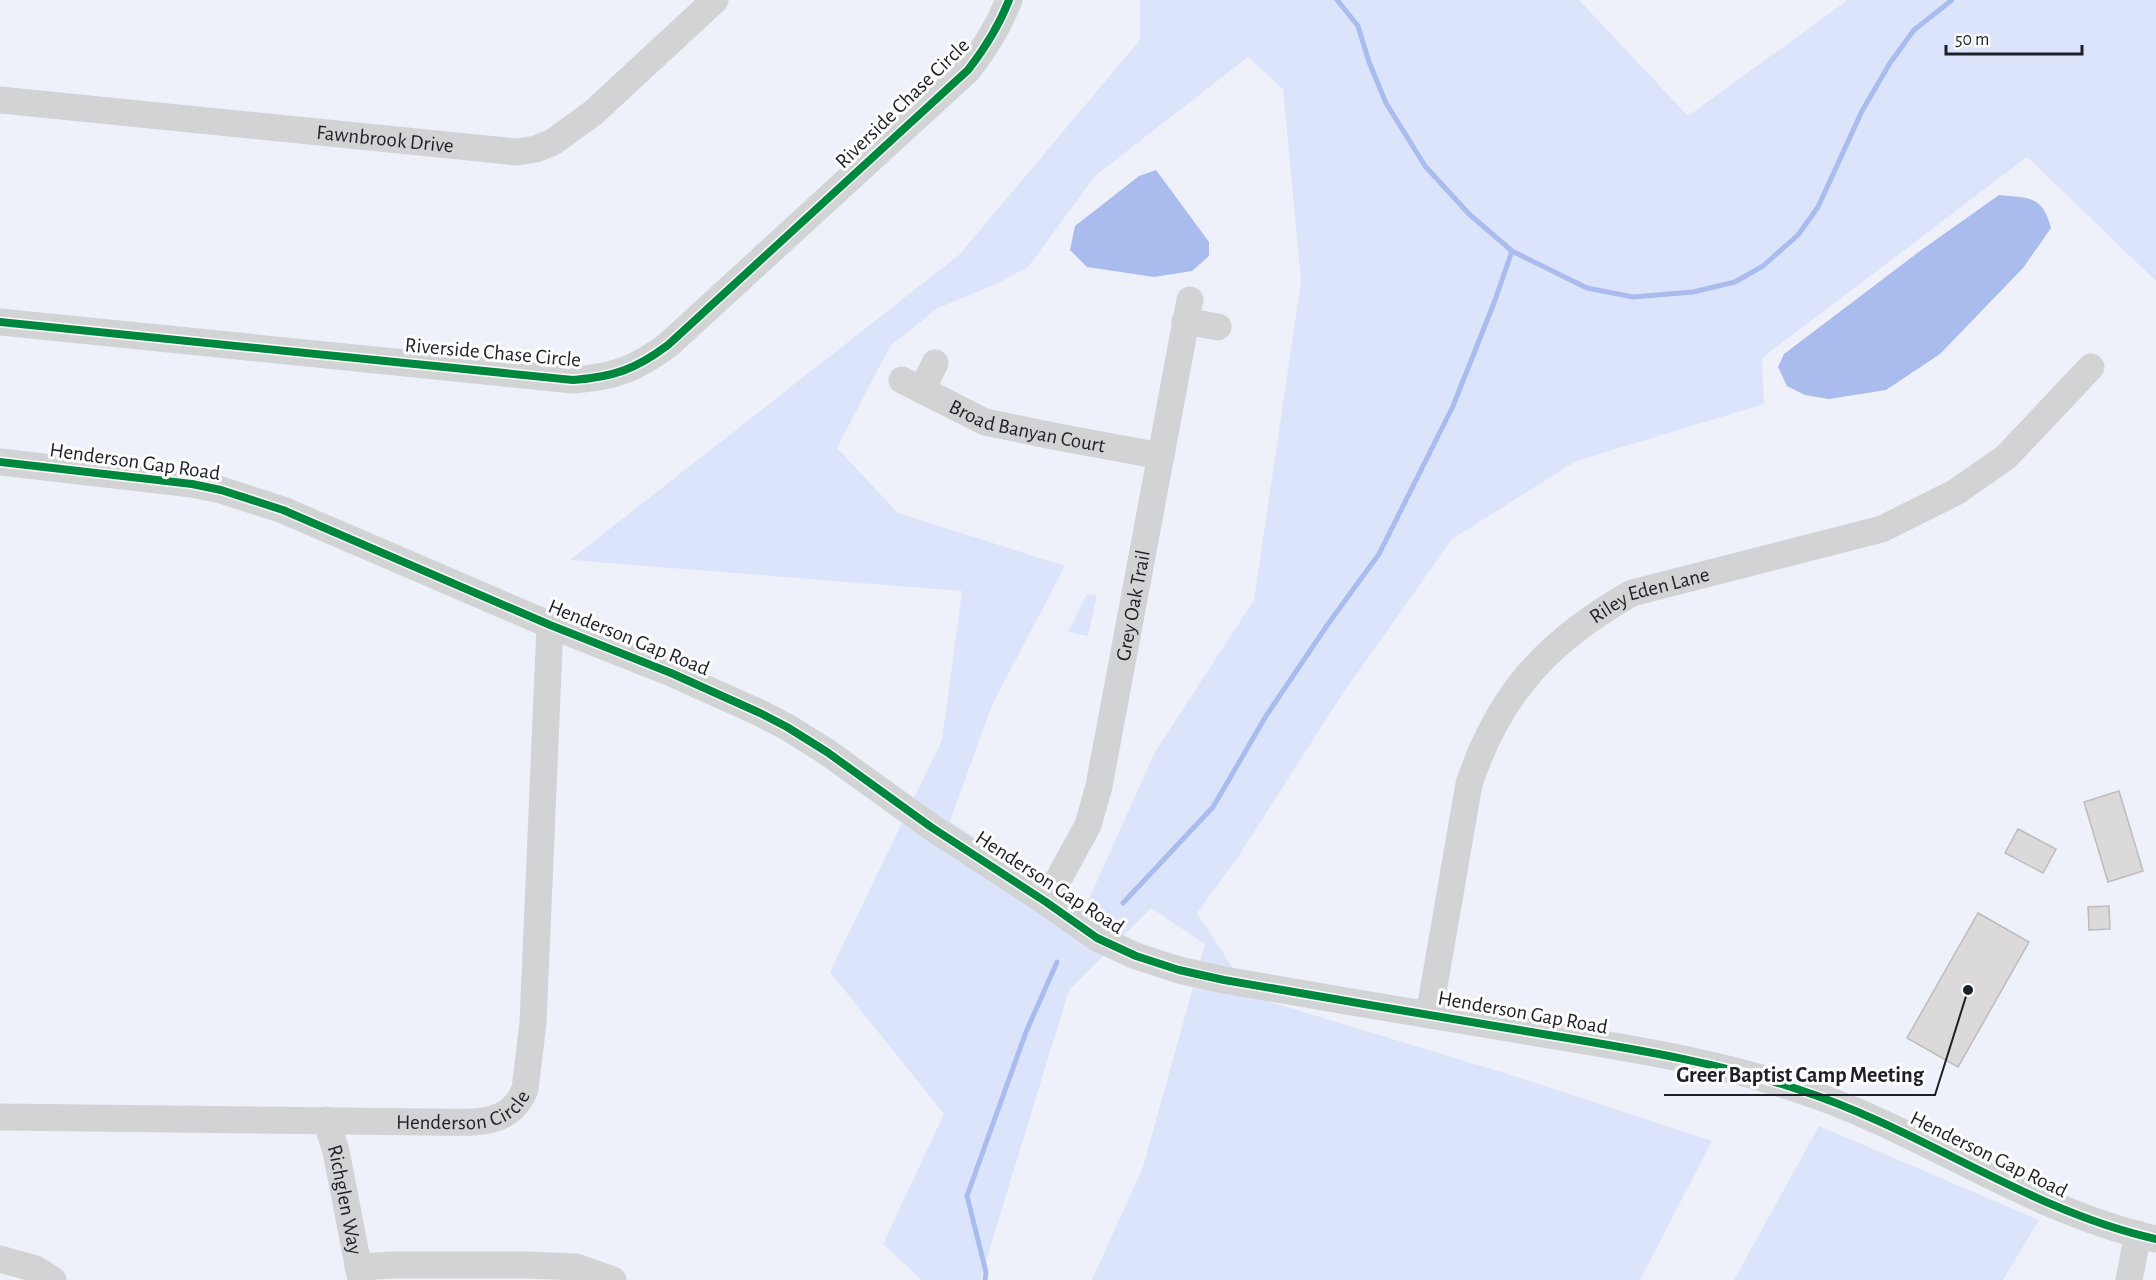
<svg xmlns="http://www.w3.org/2000/svg" width="2156" height="1280" viewBox="0 0 2156 1280" font-family="'Alegreya Sans',sans-serif">
  <style>
    .green { fill: #dbe4fb; fill-rule: evenodd }
    .water { fill: #aabcee }
    .lines { fill: none; stroke-linecap: round; stroke-linejoin: round }
    .stream { stroke: #aabcee; stroke-width: 5 }
    .building { fill: #dcd9db; stroke: #bdbbbc; stroke-width: 1.5 }
    .minor { stroke: #d2d3d5; stroke-width: 27 }
    .cycleway-casing { stroke: #fcfcfc; stroke-width: 11 }
    .cycleway { stroke: #00873e; stroke-width: 8 }
    .labels { text-anchor: middle; stroke-width: 6; stroke-linejoin: round; paint-order: stroke }
    .street-label { font-size: 21px; fill: #1e2027; stroke: #fcfcfc }
    .leader { fill: none; stroke: #1e2027; stroke-width: 2 }
    .callout-dot { fill: #1e2027; stroke: #fcfcfc; stroke-width: 2 }
    .callout-label { font-size: 22px; text-anchor: middle; font-weight: bold; fill: #1e2027; stroke: #fcfcfc; stroke-width: 6; stroke-linejoin: round; paint-order: stroke }
  </style>
  <rect width="100%" height="100%" fill="#eef1f9"/>
  <path class="green" d="M1140,0H1579L1688,116L1848,0H2156V281L2027,157L1762,358L1764,404L1576,461L1452,539L1341,696L1238,857L1197,913L1251,996L1514,1076L1712,1141L1640,1280H1092L1143,1167L1205,944L1151,908L1069,990L980,1280H922L883,1244L944,1114L830,972L942,740L962,591L570,560L959,255L1140,40ZM1248,57L1283,89L1301,281L1254,600L1155,752L1084,910L950,821L992,705L1065,566L898,513L837,448L890,346L938,308L996,284L1028,267L1096,175Z
    M1087,594L1097,595L1088,636L1068,632Z
    M1819,1126L2039,1220L2003,1280H1734Z"/>
  <path class="water" d="M1156,170L1209,242V256L1192,271L1154,277L1087,267L1070,250L1075,226L1139,176Z
    M1999,195C2028,198 2043,195 2051,228L2023,268L1940,354L1886,390L1829,399L1805,395L1787,386L1778,367L1784,354L1920,251Z"/>
  <g class="lines">
    <path class="stream" d="M1337,0L1358,26L1369,62L1386,103L1425,166L1469,214L1512,251L1587,288L1633,297L1693,292L1735,282L1763,266L1798,235L1818,207L1862,111L1890,63L1914,30L1952,0
      M1123,903L1213,807L1266,716L1328,624L1379,554L1453,406L1494,303L1512,251
      M985,1280L986,1272L967,1196L1026,1032L1057,962"/>
  </g>
  <path class="building" d="M2119,791L2143,871L2108,882L2084,802Z
    M2018,829L2056,849L2043,873L2005,853Z
    M2109,906L2110,929L2089,930L2088,907Z
    M1978,913L2029,942L1958,1067L1907,1038Z"/>
  <g class="lines">
    <g class="minor">
      <path id="s1" d="M0,100L517,152L536,149L553,142L593,113L715,0"/>
      <path d="M1185,321L1218,327"/>
      <path d="M0,322L573,380C614,377 636,369 668,345L968,70C985,48 999,26 1009,0"/>
      <path id="s2" d="M902,380L985,422L1058,437L1161,456"/>
      <path d="M922,390L935,363"/>
      <path d="M0,462L192,484L221,490L283,510L550,625L671,673L760,713L787,727L827,752L931,827L1046,902L1097,938L1136,956L1179,970L1224,980C1328,998 1433,1016 1537,1033C1626,1048 1715,1061 1800,1090C1923,1130 2029,1211 2156,1239"/>
      <path id="s3" d="M1046,902L1088,825L1099,786L1190,300"/>
      <path id="s4" d="M1429,1015L1469,784C1499,693 1549,640 1632,593L1882,529L1956,492L2006,457L2091,367"/>
      <path id="s5" d="M0,1117L427,1122C464,1121 509,1131 525,1089L533,1023L550,625"/>
      <path id="s6" d="M326,1120L336,1151L361,1280"/>
      <path d="M0,1259L36,1269L53,1280"/>
      <path d="M358,1267L393,1265H528L576,1267L613,1280"/>
      <path d="M2129,1280L2138,1234"/>
    </g>
    <defs>
      <path id="cycleway" d="M0,322L573,380C614,377 636,369 668,345L968,70C985,48 999,26 1009,0
        M0,462L192,484L221,490L283,510L550,625L671,673L760,713L787,727L827,752L931,827L1046,902L1097,938L1136,956L1179,970L1224,980C1328,998 1433,1016 1537,1033C1626,1048 1715,1061 1800,1090C1923,1130 2029,1211 2156,1239"/>
    </defs>
    <use href="#cycleway" class="cycleway-casing"/>
    <use href="#cycleway" class="cycleway"/>
  </g>
  <g class="labels">
    <g class="street-label">
      <text transform="translate(902 103) rotate(-44)" y="7">Riverside Chase Circle</text>
      <text dy="7" stroke="none"><textPath href="#s1" startOffset="387">Fawnbrook Drive</textPath></text>
      <text transform="translate(493 352) rotate(5)" y="7">Riverside Chase Circle</text>
      <text dy="7" stroke="none"><textPath href="#s2" startOffset="135">Broad Banyan Court</textPath></text>
      <text transform="translate(135 461) rotate(8)" y="7">Henderson Gap Road</text>
      <text dy="7" stroke="none"><textPath href="#s4" startOffset="508">Riley Eden Lane</textPath></text>
      <text dy="7" stroke="none"><textPath href="#s3" startOffset="312">Grey Oak Trail</textPath></text>
      <text transform="translate(629 637) rotate(22)" y="7">Henderson Gap Road</text>
      <text transform="translate(1050 882) rotate(33)" y="7">Henderson Gap Road</text>
      <text transform="translate(1523 1012) rotate(10)" y="7">Henderson Gap Road</text>
      <text dy="7" stroke="none"><textPath href="#s5" startOffset="466">Henderson Circle</textPath></text>
      <text transform="translate(1989 1154) rotate(26)" y="7">Henderson Gap Road</text>
      <text dy="7" stroke="none"><textPath href="#s6" startOffset="82">Richglen Way</textPath></text>
    </g>
  </g>
  <path class="leader" d="M1968 990L1935 1095H1664"/>
  <circle class="callout-dot" cx="1968" cy="990" r="6"/>
  <g class="callout-label">
    <text x="1800" y="1082">Greer Baptist Camp Meeting</text>
  </g>
  <path d="M1946 45v9h136v-9" fill="none" stroke="#1e2027" stroke-width="3"/>
  <text x="1955" y="45" font-size="18" fill="#1e2027" stroke="#fcfcfc" stroke-width="4.5" paint-order="stroke">50 m</text>
</svg>
